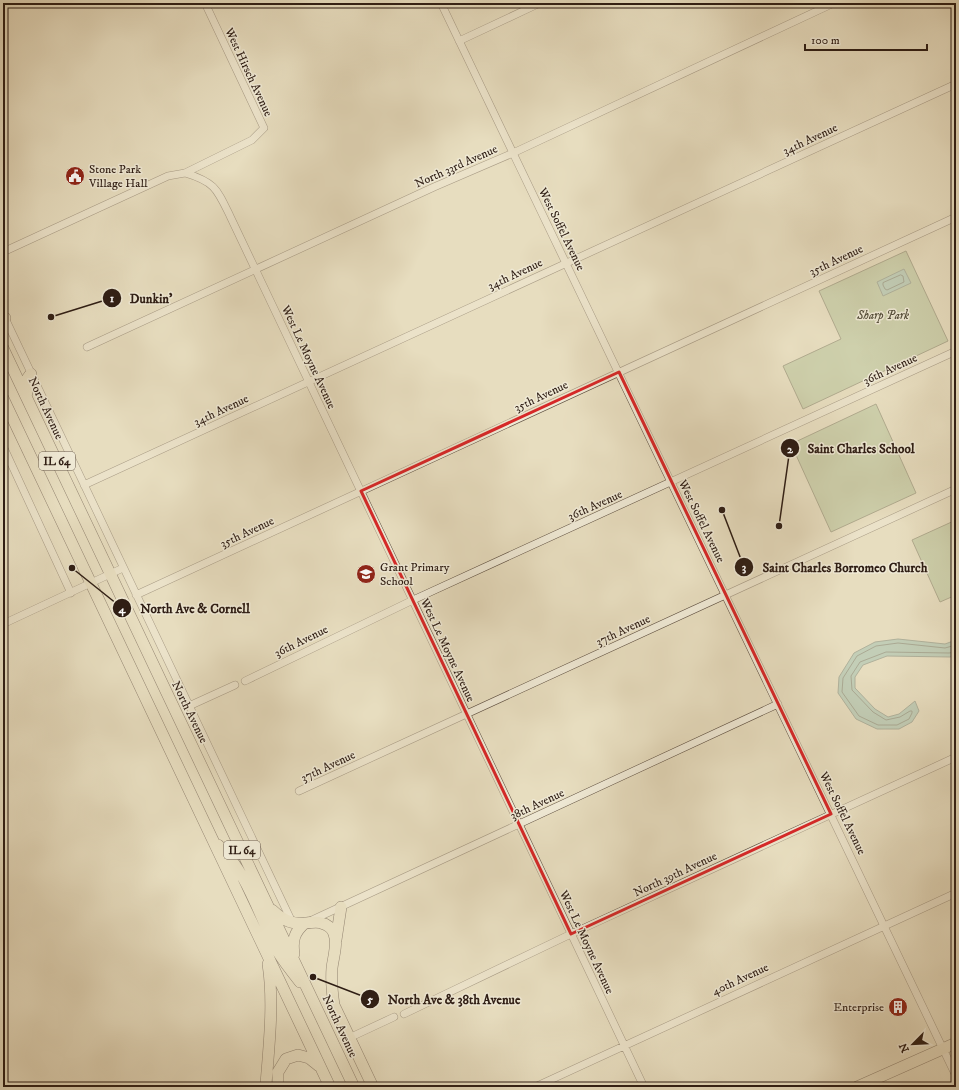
<svg xmlns="http://www.w3.org/2000/svg" width="959" height="1090" viewBox="0 0 959 1090" font-family="'IM FELL DW Pica',serif">
  <style>
    .green { fill: #b0c296; stroke: #6f7055 }
    .water { fill: #97bdad; stroke: #6d7d70 }
    .lines { fill: none; stroke-linecap: round; stroke-linejoin: round }
    .shore { stroke: #626d60; stroke-width: 1 }
    .street-casing { stroke: #5c4d3f; stroke-width: 8 }
    .primary-casing { stroke: #2e1d14; stroke-width: 12 }
    .street { stroke: #efe9d5; stroke-width: 7 }
    .primary { stroke: #e7ddbf; stroke-width: 11 }
    .marked { fill: none; stroke: #d62828; stroke-width: 3; stroke-linejoin: round }
    .labels { text-anchor: middle; stroke-width: 3; stroke-linejoin: round; paint-order: stroke }
    .shield { fill: #efe9d5; stroke: #685a4e; stroke-width: 1 }
    .shield-label { font-size: 11px; font-weight: bold; fill: #2e1d14 }
    .street-label { font-size: 12px; fill: #2e1d14; stroke: #efe9d5 }
    .poi-label { font-size: 12px; fill: #2e1d14; stroke: #efe9d5; text-anchor: start }
    .park-label { font-size: 12px; font-style: italic; fill: #554f3b; stroke: #efe9d5 }
    .leader { fill: none; stroke: #2e1d14; stroke-width: 1.5 }
    .callout-dot { fill: #2e1d14; stroke: #efe9d5; stroke-width: 1.5 }
    .mark-label { font-size: 12px; text-anchor: middle; font-weight: bold; fill: #fff }
    .callout-label { font-size: 13px; text-anchor: middle; font-weight: bold; fill: #2e1d14; stroke: #efe9d5; stroke-width: 3; stroke-linejoin: round; paint-order: stroke }
  </style>
  <rect width="100%" height="100%" fill="#e7ddbf"/>
  <filter id="stains"><feTurbulence type="fractalNoise" baseFrequency=".005" numOctaves="4"/><feColorMatrix values="0 0 0 0 .2 0 0 0 0 .09 0 0 0 0 .02 0 0 0 .5 -.17"/></filter>
  <radialGradient id="worn" r=".72"><stop offset=".6" stop-color="#630" stop-opacity="0"/><stop offset="1" stop-color="#630" stop-opacity=".3"/></radialGradient>
  <path class="green" d="M906,251L948,341L803,409L783,366L841,339L819,291Z
    M876,404L916,493L831,532L791,444Z
    M956,520V595L940,602L912,540Z"/>
  <path class="water" d="M904,269L911,283L883,296L877,282Z
    M898,639L945,644L956,640V655L950,657L887,656L863,665L855,677V688L875,709L888,717L899,714L915,701L919,711L912,722L899,729H877L856,719L838,693L839,677L854,653L875,642Z"/>
  <g class="lines">
    <path class="shore" d="M901,275L903,276L904,282L887,290L885,289L883,285V283Z
      M956,645L945,648L898,643L876,646L857,656L843,678L842,692L859,716L878,725H897L909,719L912,713V711H910L900,717L886,720L873,712L852,690L851,676L860,662L886,652L949,653L956,652"/>
    <defs>
      <path id="street" d="M441,3L956,1076
        M955,3L956,5
        M459,41L540,3
        M185,173C215,182 217,189 230,216L644,1087
        M3,252L168,176L185,173L252,140L264,128L205,3
        M4,316L292,922
        M87,347L434,187L513,153L834,3
        M3,446L71,593
        M84,485L956,84
        M136,595L956,217
        M3,624L123,568
        M245,681L413,600L956,351
        M189,706L235,685
        M299,791L956,489
        M310,921L778,704
        M404,1014L571,934L956,757
        M349,1038L394,1017
        M535,1087L956,893"/>
      <path id="primary" d="M3,318H5
        M3,348L354,1087
        M27,393C26,385 25,379 31,374
        M3,398L330,1087
        M218,845C248,873 259,916 278,952C284,962 292,972 300,982
        M272,910C281,919 293,925 306,923C311,923 316,921 321,923C327,924 333,929 334,934C338,944 333,958 332,968C331,981 332,992 334,1005L373,1087
        M336,940L341,907
        M294,954C292,941 294,932 305,923
        M267,1087L266,1084C269,1046 274,1002 268,964
        M278,1087V1072L286,1059L298,1055L309,1058L319,1066
        M857,1087L956,1043"/>
    </defs>
    <use href="#street" class="street-casing"/>
    <use href="#primary" class="primary-casing"/>
    <use href="#street" class="street"/>
    <use href="#primary" class="primary"/>
  </g>
  <path d="M0 0H959V1090H0ZM619,372L831,814L571,934L361,491Z" fill="#e7ddbf" fill-opacity=".55" fill-rule="evenodd"/>
  <path class="marked" d="M619,372L831,814L571,934L361,491Z"/>
  <defs>
    <symbol id="civic-disc" viewBox="-11 -11 22 22"><circle r="9.5" fill="#8f2418" stroke="#efe9d5"/><path d="M-.6-6.5H3V-4.5H.6V-3L4-1V1h2V6H-6V1h2V-1L-.6-3ZM-1.2 2.5V6h2.4V2.5Z" fill="#fff"/></symbol>
    <symbol id="school-disc" viewBox="-11 -11 22 22"><circle r="9.5" fill="#8f2418" stroke="#efe9d5"/><path d="M0-5L7-2L0 1L-7-2ZM-4 1L0 2.5L4 1V4Q0 6-4 4Z" fill="#fff"/></symbol>
    <symbol id="building-disc" viewBox="-11 -11 22 22"><circle r="9.5" fill="#8f2418" stroke="#efe9d5"/><path d="M-4-6H4V6H1V3H-1V6H-4ZM-2.5-4.3h1.7v1.8h-1.7ZM.8-4.3h1.7v1.8H.8ZM-2.5-1h1.7V.8h-1.7ZM.8-1h1.7V.8H.8Z" fill="#fff"/></symbol>
  </defs>
  <g fill-rule="evenodd">
    <use href="#civic-disc" x="64" y="165" width="22" height="22"/>
    <use href="#school-disc" x="355" y="563" width="22" height="22"/>
    <use href="#building-disc" x="887" y="996" width="22" height="22"/>
  </g>
  <g class="labels">
    <g class="shield">
      <rect x="39" y="452" width="36" height="18" rx="3"/>
      <rect x="224" y="841" width="36" height="18" rx="3"/>
    </g>
    <g class="shield-label">
      <text x="57" y="465">IL 64</text>
      <text x="242" y="854">IL 64</text>
    </g>
    <g class="street-label">
      <text transform="translate(249 72) rotate(65)" y="4">West Hirsch Avenue</text>
      <text transform="translate(810 139) rotate(-25)" y="4">34th Avenue</text>
      <text transform="translate(456 166) rotate(-24)" y="4">North 33rd Avenue</text>
      <text transform="translate(562 229) rotate(64)" y="4">West Soffel Avenue</text>
      <text transform="translate(836 260) rotate(-25)" y="4">35th Avenue</text>
      <text transform="translate(515 274) rotate(-25)" y="4">34th Avenue</text>
      <text transform="translate(309 357) rotate(65)" y="4">West Le Moyne Avenue</text>
      <text transform="translate(890 369) rotate(-25)" y="4">36th Avenue</text>
      <text transform="translate(541 396) rotate(-25)" y="4">35th Avenue</text>
      <text transform="translate(46 408) rotate(65)" y="4">North Avenue</text>
      <text transform="translate(221 410) rotate(-25)" y="4">34th Avenue</text>
      <text transform="translate(595 505) rotate(-24)" y="4">36th Avenue</text>
      <text transform="translate(702 521) rotate(64)" y="4">West Soffel Avenue</text>
      <text transform="translate(247 532) rotate(-25)" y="4">35th Avenue</text>
      <text transform="translate(623 630) rotate(-25)" y="4">37th Avenue</text>
      <text transform="translate(301 641) rotate(-26)" y="4">36th Avenue</text>
      <text transform="translate(448 650) rotate(65)" y="4">West Le Moyne Avenue</text>
      <text transform="translate(190 712) rotate(64)" y="4">North Avenue</text>
      <text transform="translate(328 766) rotate(-25)" y="4">37th Avenue</text>
      <text transform="translate(537 804) rotate(-25)" y="4">38th Avenue</text>
      <text transform="translate(843 813) rotate(64)" y="4">West Soffel Avenue</text>
      <text transform="translate(675 874) rotate(-25)" y="4">North 39th Avenue</text>
      <text transform="translate(587 942) rotate(65)" y="4">West Le Moyne Avenue</text>
      <text transform="translate(740 979) rotate(-25)" y="4">40th Avenue</text>
      <text transform="translate(340 1026) rotate(65)" y="4">North Avenue</text>
    </g>
    <g class="poi-label">
      <text x="89" y="173">Stone Park<tspan x="89" dy="14">Village Hall</tspan></text>
      <text x="380" y="571">Grant Primary<tspan x="380" dy="14">School</tspan></text>
      <text x="884" y="1011" text-anchor="end">Enterprise</text>
    </g>
    <g class="park-label">
      <text x="883" y="319">Sharp Park</text>
    </g>
  </g>
  <path class="leader" d="M51 317L112 298M779 526L790 448M722 510L744 567M72 568L122 608M313 977L370 999"/>
  <g class="callout-dot">
    <circle cx="51" cy="317" r="4"/>
    <circle cx="779" cy="526" r="4"/>
    <circle cx="722" cy="510" r="4"/>
    <circle cx="72" cy="568" r="4"/>
    <circle cx="313" cy="977" r="4"/>
    <circle cx="112" cy="298" r="10"/>
    <circle cx="790" cy="448" r="10"/>
    <circle cx="744" cy="567" r="10"/>
    <circle cx="122" cy="608" r="10"/>
    <circle cx="370" cy="999" r="10"/>
  </g>
  <g class="mark-label">
    <text x="112" y="302">1</text>
    <text x="790" y="453">2</text>
    <text x="744" y="571">3</text>
    <text x="122" y="613">4</text>
    <text x="370" y="1003">5</text>
  </g>
  <g class="callout-label">
    <text x="151" y="303">Dunkin'</text>
    <text x="861" y="453">Saint Charles School</text>
    <text x="845" y="572">Saint Charles Borromeo Church</text>
    <text x="195" y="613">North Ave &amp; Cornell</text>
    <text x="454" y="1004">North Ave &amp; 38th Avenue</text>
  </g>
  <rect width="959" height="1090" fill="none" stroke="#e7ddbf" stroke-width="16"/>
  <rect x="4" y="4" width="951" height="1082" fill="none" stroke="#2e1d14" stroke-width="2"/>
  <rect x="8" y="8" width="943" height="1074" fill="none" stroke="#2e1d14"/>
  <g transform="translate(913 1044) rotate(246)" stroke="#efe9d5" stroke-width="3" paint-order="stroke">
  <path d="M0-3L7 15L0 10L-7 15Z" fill="#2e1d14"/>
  <text y="-6" font-size="11" font-weight="bold" text-anchor="middle" fill="#2e1d14">N</text>
  </g>
  <path d="M805 44v6h122v-6" fill="none" stroke="#2e1d14" stroke-width="2"/>
  <text x="811" y="44" font-size="12" fill="#2e1d14" stroke="#efe9d5" stroke-width="3" paint-order="stroke">100 m</text>
  <rect width="100%" height="100%" filter="url(#stains)"/>
  <rect width="100%" height="100%" fill="url(#worn)"/>
</svg>
